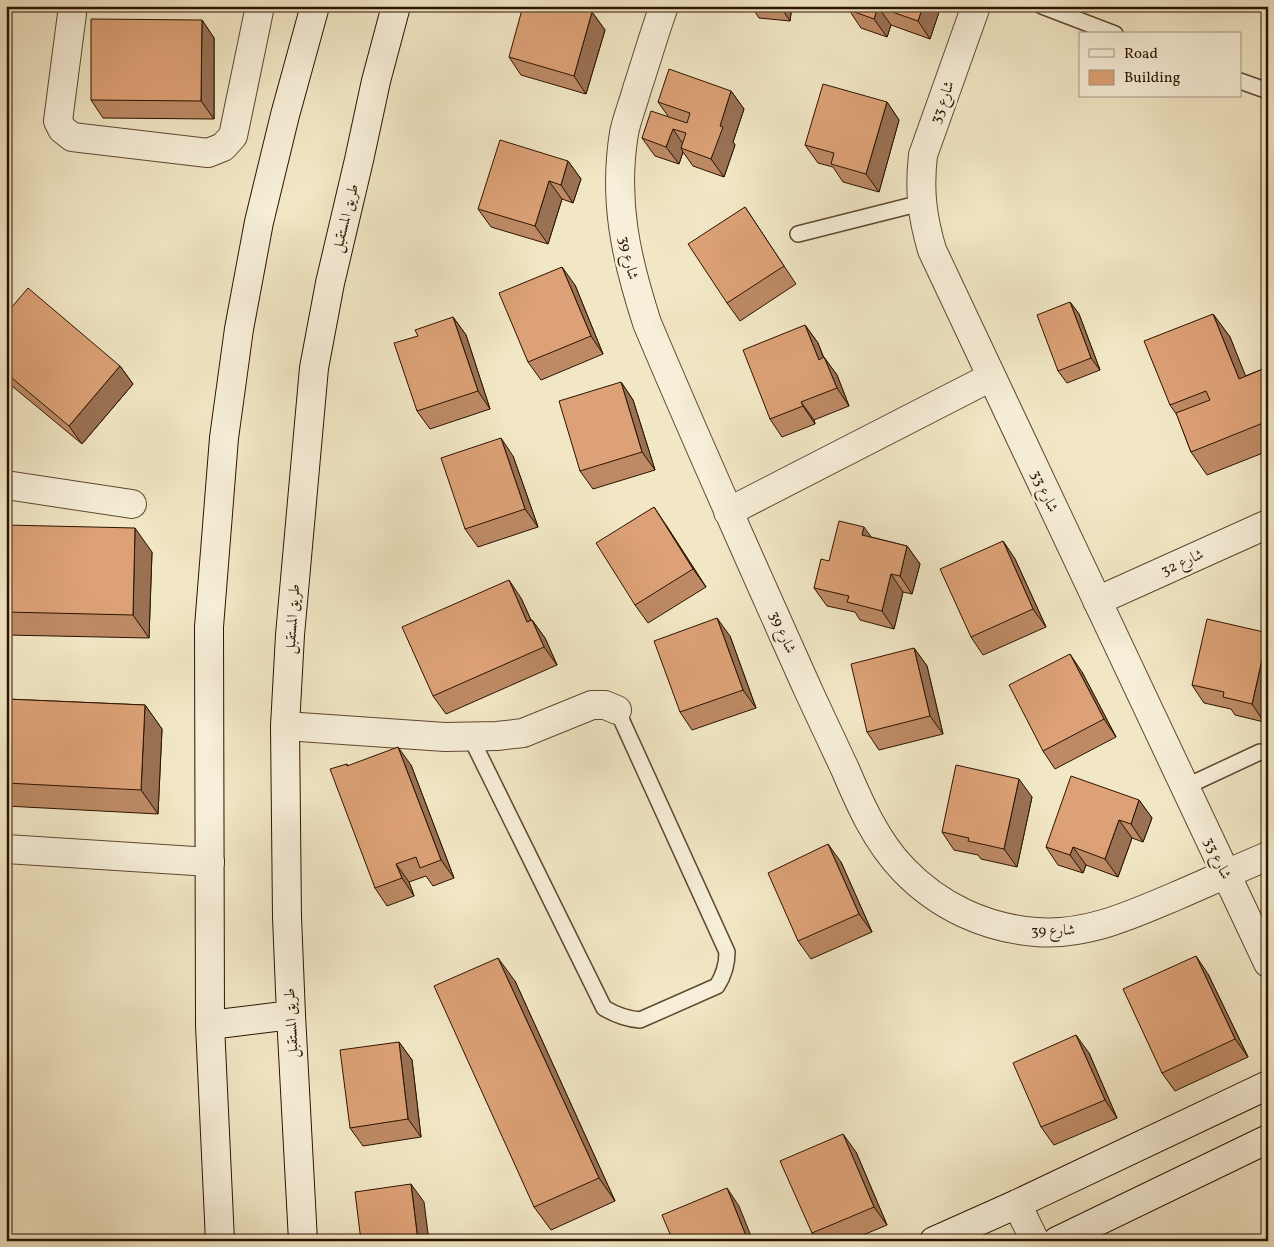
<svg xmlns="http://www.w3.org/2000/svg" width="1274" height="1247" viewBox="0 0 1274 1247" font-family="Vollkorn,Amiri,serif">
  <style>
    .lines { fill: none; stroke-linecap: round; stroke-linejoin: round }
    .lane-casing { stroke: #5e4831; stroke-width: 18 }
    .street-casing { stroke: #5e4831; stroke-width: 30 }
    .secondary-casing { stroke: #2c1300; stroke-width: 30 }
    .lane { stroke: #f7efd9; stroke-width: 15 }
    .street { stroke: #f7efd9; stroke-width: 28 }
    .secondary { stroke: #f7efd9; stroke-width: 28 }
    .wall { fill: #bd8a65; stroke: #2c1300 }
    .shaded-wall { fill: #9a7153; stroke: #2c1300 }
    .building { fill: #dca176; stroke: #2c1300 }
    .labels { text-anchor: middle; stroke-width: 5; stroke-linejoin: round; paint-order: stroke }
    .street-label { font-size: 15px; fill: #2c1300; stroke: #f7efd9 }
  </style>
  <rect width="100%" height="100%" fill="#f2e7c5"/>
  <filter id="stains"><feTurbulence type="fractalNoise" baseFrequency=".004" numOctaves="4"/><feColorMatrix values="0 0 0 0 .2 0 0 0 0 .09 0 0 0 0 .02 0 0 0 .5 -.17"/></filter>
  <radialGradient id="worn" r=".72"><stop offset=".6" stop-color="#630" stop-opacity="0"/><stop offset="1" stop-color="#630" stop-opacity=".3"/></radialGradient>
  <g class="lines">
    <defs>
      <path id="lane" d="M1042,6L1115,34
        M1240,81L1268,91
        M798,234L921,203
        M471,738L604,1008C616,1015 626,1019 640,1020L717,986C724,975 727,965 727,952L617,710
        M1185,787L1260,752"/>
      <path id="street" d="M73,6L58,121L62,129L72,137L208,153L223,147L233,136L260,6
        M664,6C654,34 646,62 637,89C633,104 627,118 624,133C613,201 626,258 647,323C699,447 754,569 809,692C821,718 833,743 845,769C860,804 876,841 903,869C938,906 985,928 1036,932C1086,936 1131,915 1176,896C1206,883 1237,869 1268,856
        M976,6L923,155C919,190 922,216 932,250L1268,963
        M6,485L132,504
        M728,512L991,377
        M1097,601L1268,524
        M285,726L445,737L497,736L523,733L592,705H605L617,710
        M6,849L210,862
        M1017,1204L1035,1241"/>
      <path id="secondary" d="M210,1025L291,1015
        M220,1241L210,1025L209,627L224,438L239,329L259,222L285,115L315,6
        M303,1241L291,1015L287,917L285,726L290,635L314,368L330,283L359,160L376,81L396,6
        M934,1241L1017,1204L1268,1085
        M1057,1241L1268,1139"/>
    </defs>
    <use href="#lane" class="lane-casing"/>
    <use href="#street" class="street-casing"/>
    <use href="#secondary" class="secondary-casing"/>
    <use href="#lane" class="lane"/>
    <use href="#street" class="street"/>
    <use href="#secondary" class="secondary"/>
  </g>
  <path class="wall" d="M751,6H792L790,21L759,18Z
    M850,6H941L930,39L891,25L887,37L861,28L849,10Z
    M592,12L605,30L586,94L521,75L509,57Z
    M202,20L214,38V119L103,118L91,100Z
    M731,91L744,109L733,142L735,145L724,177L693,166L683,152L679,164L655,156L642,138L668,116L658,102Z
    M887,102L899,120L879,192L843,182L833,167L818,163L805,145Z
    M568,161L581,179L573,203L562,199L548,244L491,227L478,209Z
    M745,207L796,284L740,321L727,303Z
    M575,285L603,354L541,380L528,362Z
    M1070,302L1079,314L1100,370L1067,383L1058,371Z
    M6,314L120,366L133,384L82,444L6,381Z
    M1213,314L1230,337L1245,376L1268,367V451L1207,475L1191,452L1177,415L1170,405Z
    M453,317L466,335L490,409L430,429L417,411L418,336Z
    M805,325L818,343L824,358L837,375L849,406L814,420L815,424L782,437L770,419Z
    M621,382L633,400L655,470L593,489L580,471Z
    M513,456L538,527L478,547L465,529Z
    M6,525L152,552L149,638L6,635Z
    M666,525L706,587L648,623L635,605Z
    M871,537L907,546L920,564L912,594L903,592L894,629L860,620L855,612L827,606L814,588L829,561Z
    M1003,541L1015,559L1046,627L983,655L971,637Z
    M521,598L531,620H532L545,638L557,665L446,714L433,696Z
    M1268,633V707L1264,722L1235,715L1231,709L1204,703L1192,685Z
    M730,636L756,708L692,730L680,712Z
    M914,648L927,666L943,734L879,750L867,732Z
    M1082,672L1116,737L1055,769L1043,751Z
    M6,699L145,705L162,729L158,814L6,806Z
    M347,764L348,766L411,765L454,878L433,886L426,876L409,882L414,896L387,906L375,888Z
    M1032,797L1017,867L981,859L978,855L954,850L942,832Z
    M1139,800L1152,818L1143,842L1132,838L1118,877L1086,865L1083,873L1058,865L1046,847Z
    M841,862L872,932L811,959L798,941Z
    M1208,974L1248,1057L1175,1091L1162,1073Z
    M515,981L615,1201L551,1230L534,1207Z
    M399,1042L412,1060L421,1137L363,1146L350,1128Z
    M1089,1053L1117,1118L1054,1145L1041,1127Z
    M856,1152L887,1225L849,1241H817L812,1233Z"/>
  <path class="shaded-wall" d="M780,6H792L790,21Z
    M923,6H941L930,39L918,21Z
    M878,7L891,25L887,37L874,19Z
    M592,12L605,30L586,94L574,76Z
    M202,20L214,38V119L201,101Z
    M731,91L744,109L733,142L735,145L724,177L711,159L720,126Z
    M887,102L899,120L879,192L866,174Z
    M673,129L685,147L681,148L683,152L679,164L666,147Z
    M568,161L581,179L573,203L561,185Z
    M549,181L562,199L548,244L535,226Z
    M562,267L575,285L603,354L591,336Z
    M1070,302L1079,314L1100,370L1091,358Z
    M1213,314L1230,337L1256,402L1239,379Z
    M453,317L466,335L490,409L478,391Z
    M805,325L818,343L831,378L819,360Z
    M824,357L837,375L849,406L837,388Z
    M120,366L133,384L82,444L69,426Z
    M621,382L633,400L655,470L642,452Z
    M801,402L814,420L815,424L803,406Z
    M501,438L513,456L538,527L525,509Z
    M654,507L666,525L706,587L693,569Z
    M864,527L877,545L862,535Z
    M135,528L152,552L149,638L133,615Z
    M1003,541L1015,559L1046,627L1033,609Z
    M907,546L920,564L912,594L900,576Z
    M891,574L903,592L894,629L882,611Z
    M509,580L521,598L540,640L527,622Z
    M717,618L730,636L756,708L743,690Z
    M532,620L545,638L557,665L544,647Z
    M1268,635V707L1264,722L1252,704Z
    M914,648L927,666L943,734L930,716Z
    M1070,654L1082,672L1116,737L1104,719Z
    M145,705L162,729L158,814L141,790Z
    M398,747L411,765L454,878L441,860Z
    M1019,779L1032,797L1017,867L1004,849Z
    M1139,800L1152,818L1143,842L1131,824Z
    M1119,820L1132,838L1118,877L1105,859Z
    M828,844L841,862L872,932L859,914Z
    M1073,847L1086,865L1083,873L1070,855Z
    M396,864L409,882L414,896L402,878Z
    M1196,956L1208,974L1248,1057L1235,1039Z
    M498,958L515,981L615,1201L599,1178Z
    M1076,1035L1089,1053L1117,1118L1105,1100Z
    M399,1042L412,1060L421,1137L408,1119Z
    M843,1134L856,1152L887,1225L874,1207Z
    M411,1184L424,1202L429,1241H418Z
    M727,1188L739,1206L753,1241H748Z"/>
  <path class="building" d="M523,6H573L592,12L574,76L509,57Z
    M850,6H923L918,21L878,7L874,19L849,10Z
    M91,19L202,20L201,101L91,100Z
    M669,69L731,91L720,126L723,127L711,159L681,148L686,133L673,129L666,147L642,138L651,111L687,123L690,113L658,102Z
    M823,84L887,102L866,174L831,164L834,153L805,145Z
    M500,140L568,161L561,185L549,181L535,226L478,209Z
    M745,207L784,266L727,303L688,244Z
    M562,267L591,336L528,362L499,293Z
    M28,288L120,366L69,426L6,373V314Z
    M1070,302L1091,358L1058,371L1037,315Z
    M1213,314L1239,379L1268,367V421L1191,452L1176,413L1210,400L1206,391L1170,405L1144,341Z
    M453,317L478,391L417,411L394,343L418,336L415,330Z
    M805,325L819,360L824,357L837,388L801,402L803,406L770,419L743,350Z
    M621,382L642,452L580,471L559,401Z
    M501,438L525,509L465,529L441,458Z
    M654,507L693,569L635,605L596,543Z
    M839,521L864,527L862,535L907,546L900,576L891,574L882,611L847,602L849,596L814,588L821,559L829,561Z
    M6,525L135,528L133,615L6,612Z
    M1003,541L1033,609L971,637L940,569Z
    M509,580L527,622L532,620L544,647L433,696L402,627Z
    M717,618L743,690L680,712L654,641Z
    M1207,619L1268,633L1252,704L1223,697L1224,692L1192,685Z
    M914,648L930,716L867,732L851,664Z
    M1070,654L1104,719L1043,751L1009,685Z
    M6,699L145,705L141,790L6,783Z
    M398,747L441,860L420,868L416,857L396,864L402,878L375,888L330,769L347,764V766Z
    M956,765L1019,779L1004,849L968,841L969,838L942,832Z
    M1071,776L1139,800L1131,824L1119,820L1105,859L1073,847L1070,855L1046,847Z
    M828,844L859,914L798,941L768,873Z
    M1196,956L1235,1039L1162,1073L1123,989Z
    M498,958L599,1178L534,1207L434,986Z
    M1076,1035L1105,1100L1041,1127L1013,1063Z
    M399,1042L408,1119L350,1128L340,1050Z
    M843,1134L874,1207L812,1233L780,1161Z
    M411,1184L418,1241H361L355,1192Z
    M727,1188L748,1241H673L662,1215Z"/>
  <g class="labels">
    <g class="street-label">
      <text transform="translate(942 102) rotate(-70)" y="5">شارع 33</text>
      <text transform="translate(345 218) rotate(-76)" y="5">طريق المستقبل</text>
      <text transform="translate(629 258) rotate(77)" y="5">شارع 39</text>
      <text transform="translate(1045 491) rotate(65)" y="5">شارع 33</text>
      <text transform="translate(1182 562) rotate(-24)" y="5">شارع 32</text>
      <text transform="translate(292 619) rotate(-86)" y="5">طريق المستقبل</text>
      <text transform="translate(783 632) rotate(66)" y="5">شارع 39</text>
      <text transform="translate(1218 858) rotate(65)" y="5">شارع 33</text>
      <text transform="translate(1053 930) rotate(-1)" y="5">شارع 39</text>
      <text transform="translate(291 1023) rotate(-93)" y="5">طريق المستقبل</text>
    </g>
  </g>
  <rect width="1274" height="1247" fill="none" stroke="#f2e7c5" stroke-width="25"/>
  <rect x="8" y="8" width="1259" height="1232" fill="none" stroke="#2c1300" stroke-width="2.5"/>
  <rect x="12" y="12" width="1249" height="1222" fill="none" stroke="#2c1300"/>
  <rect x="1079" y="32" width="162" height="65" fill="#f7efd9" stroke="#a69782"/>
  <rect x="1089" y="49" width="25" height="8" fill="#f7efd9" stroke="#a69782"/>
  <text x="1124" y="58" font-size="15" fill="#2c1300">Road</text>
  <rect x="1089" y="70" width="25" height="15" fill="#dca176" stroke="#a69782"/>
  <text x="1124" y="82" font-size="15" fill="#2c1300">Building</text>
  <rect width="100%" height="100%" filter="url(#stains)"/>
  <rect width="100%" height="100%" fill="url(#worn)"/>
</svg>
